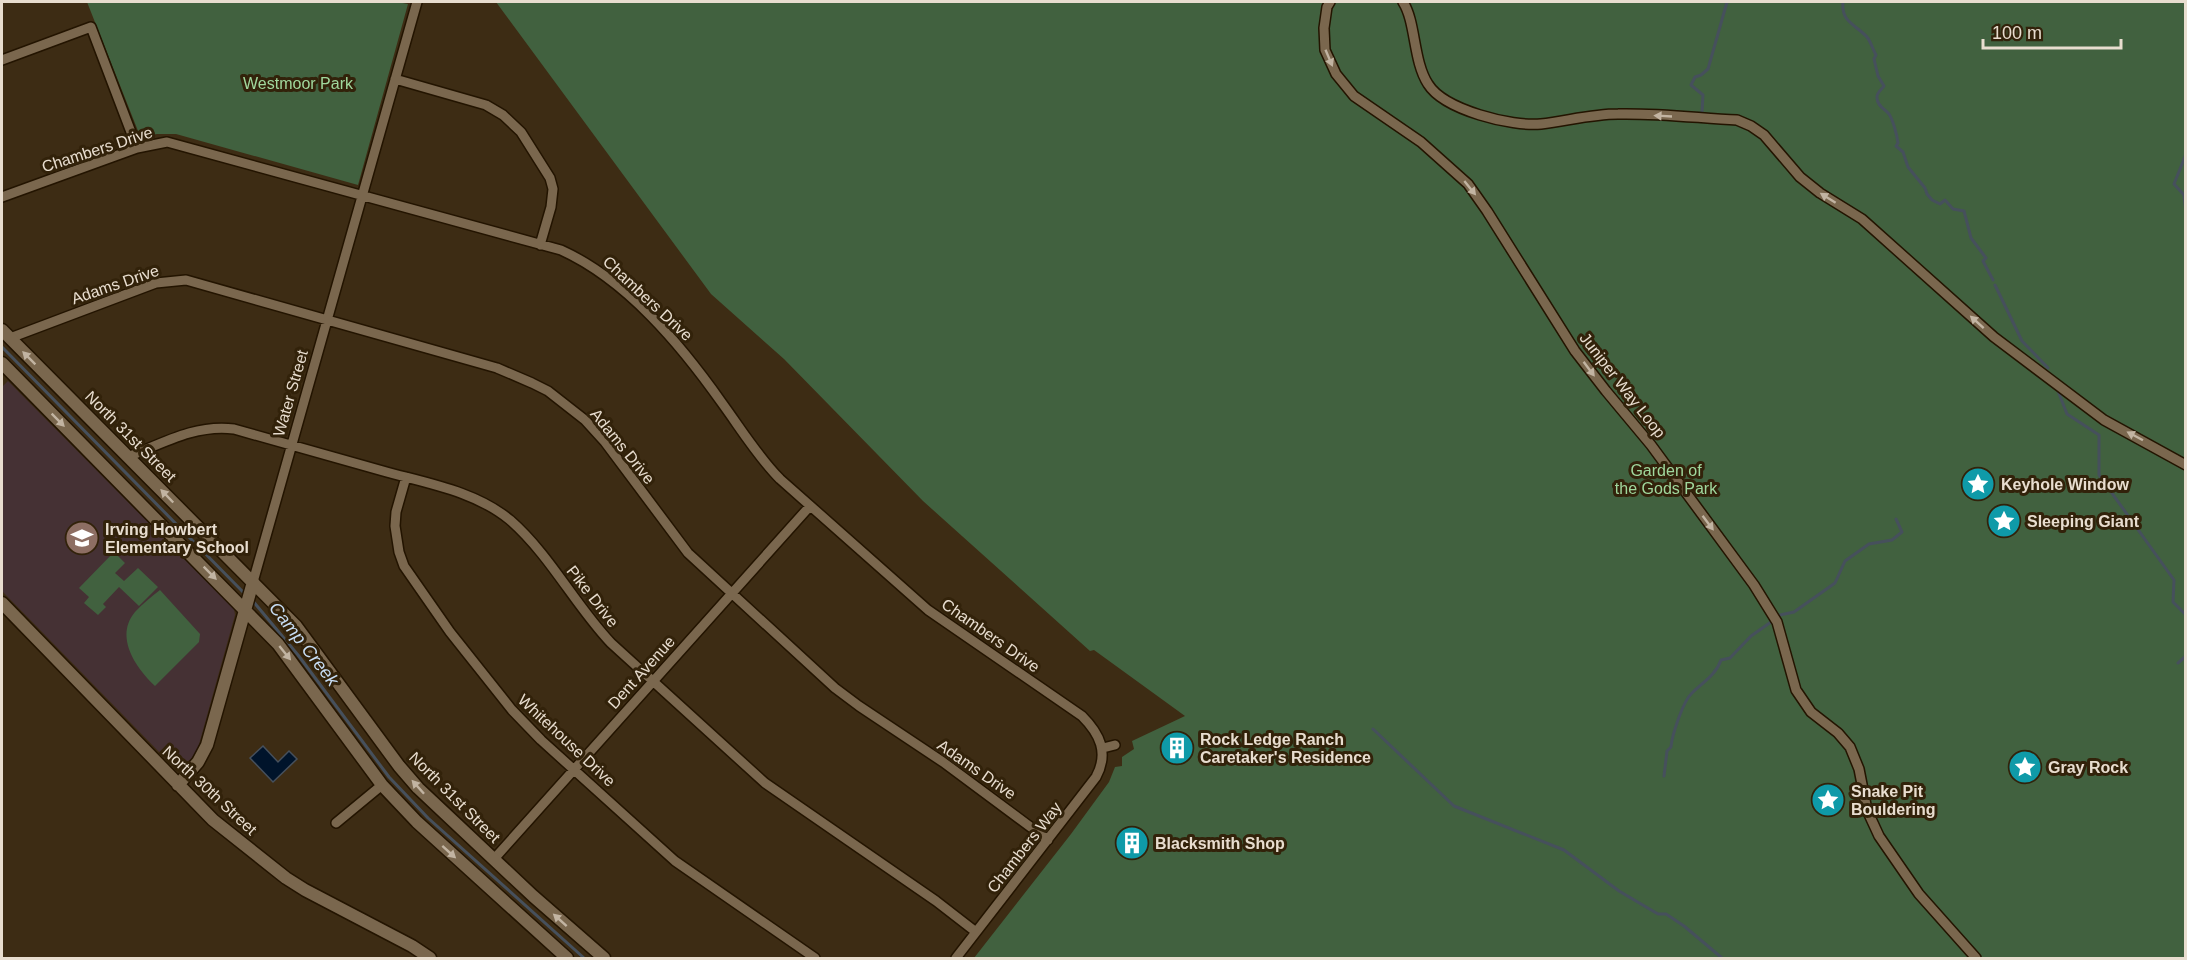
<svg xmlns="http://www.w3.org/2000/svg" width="2187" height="960" viewBox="0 0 2187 960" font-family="Arial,sans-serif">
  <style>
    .education { fill: #453134 }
    .green { fill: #41613f }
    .water { fill: #00142b; stroke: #46505c; stroke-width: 1.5 }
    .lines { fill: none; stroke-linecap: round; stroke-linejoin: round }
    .stream { stroke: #46505c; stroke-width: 3 }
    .street-casing { stroke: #231400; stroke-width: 12 }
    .secondary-casing { stroke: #231400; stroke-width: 15 }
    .street { stroke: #7a674e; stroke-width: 9 }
    .secondary { stroke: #7a674e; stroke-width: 12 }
    .oneway { fill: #c2b4a2 }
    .labels { text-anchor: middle; stroke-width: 6; stroke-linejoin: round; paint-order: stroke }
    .park-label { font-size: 16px; fill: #a0d89d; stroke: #32220a }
    .street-label { font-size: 16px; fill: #e8ddcf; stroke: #32220a }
    .poi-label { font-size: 16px; font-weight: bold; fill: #e8ddcf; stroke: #32220a; text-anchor: start }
    .water-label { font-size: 18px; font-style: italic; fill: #c7ddf4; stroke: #32220a }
  </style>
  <rect width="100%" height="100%" fill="#3d2c14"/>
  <path class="education" d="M8,381L234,609L235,615L198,748L191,759L184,764H173L165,758L2,591V387Z"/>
  <path class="green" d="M87,2H397L408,4L358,185L176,134H157L142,137L140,136Z
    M496,2H2185V958H974L1071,834L1109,782L1115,767L1122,766V757L1134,749L1132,741L1185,716L1094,650L1090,651L923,501L784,359L711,294Z
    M114,552L125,563L115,573L124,581L138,568L158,587L139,606L119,587L103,604L106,607L98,615L84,603L89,597L79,588Z
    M160,590L200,634L199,642L155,686C136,668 114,637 135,612C142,604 151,597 160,590Z"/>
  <path class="water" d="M263,746L278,762L289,751L297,759L273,782L250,758Z"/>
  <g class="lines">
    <path class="stream" d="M1843,2C1841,22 1855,24 1867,37C1871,42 1873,50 1876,55L1874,59L1878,76L1884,86C1882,89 1876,93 1877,98C1877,106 1885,109 1889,114C1893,120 1897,135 1898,143L1896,146L1903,152L1908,167L1925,188L1927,194L1932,200L1940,204L1945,200L1953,209L1964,211L1971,238L1986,258L1983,261L1993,280
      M1702,112L1703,95L1691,85L1695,77L1701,75L1708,69L1727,2
      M2186,154L2174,184L2184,195L2186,212
      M1995,285L2022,341L2048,368
      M2,347L245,594
      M2058,391L2067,414L2099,435V475L2174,580L2173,602L2186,615
      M252,600L298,655L389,777L428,818L584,958
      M1780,615L1794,612L1835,583L1845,561L1869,544L1892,540L1902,532L1896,519
      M2178,663L2186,656
      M1373,729L1454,806L1564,850L1619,891L1658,914H1666L1684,926L1722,958
      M1664,776L1667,751L1671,747C1672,735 1683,701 1692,693C1702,683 1716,675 1721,660L1730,658L1751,636L1771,622"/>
    <defs>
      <path id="street" d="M1330,2L1327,7L1324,28L1325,50L1336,74L1354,96L1421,142L1468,184L1487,211L1575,351L1606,391L1651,445L1754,585L1777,622L1796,690L1811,712L1838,733L1850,747L1859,769L1867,810L1879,836L1919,894L1976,958
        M1403,2C1416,22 1413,61 1428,84C1444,110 1512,127 1541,124C1567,121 1592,114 1618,114C1658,113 1698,118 1737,120L1751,126L1764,135L1800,177L1820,193L1862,219L1994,337L2104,420L2186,465
        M2,60L91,27L137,148
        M395,79L486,105L503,115L521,132L550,178L553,189L551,207L540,245
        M2,197L137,148L167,142L561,250C627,280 681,345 722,403C741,429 758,457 780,479L928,610L1082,716C1100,734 1109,753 1096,777L956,958
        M10,338L156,283L186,280L497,368L532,383L548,391L585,420L605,442L688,553L835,688L859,706L943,762L1048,840
        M128,457C163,443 196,424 234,429C284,443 334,457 383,471C426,483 475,491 510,520C550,555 575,605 611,643L765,783L936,901L976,932
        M406,477L396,512L395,526L399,552L404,566L450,632L512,710L541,740L675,861L815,958
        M253,582L417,2
        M1103,748L1115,745
        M336,823L382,785
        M494,859L810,506"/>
      <path id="secondary" d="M2,330L296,626L399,766L418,788L533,896L604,958
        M2,363L278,644L382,785L417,822L567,958
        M2,603L213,820L286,878L305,890L412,946L430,958
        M178,785L198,762L207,745L253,582"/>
    </defs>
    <use href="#street" class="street-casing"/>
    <use href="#secondary" class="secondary-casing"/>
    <use href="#street" class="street"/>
    <use href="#secondary" class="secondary"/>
  </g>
  <defs><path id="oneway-solid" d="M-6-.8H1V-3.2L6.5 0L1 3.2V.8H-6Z" transform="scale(1.5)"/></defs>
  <g class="oneway">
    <use href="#oneway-solid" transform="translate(1329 58) rotate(67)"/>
    <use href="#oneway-solid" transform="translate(1663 116) rotate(-177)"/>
    <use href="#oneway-solid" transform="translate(1470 188) rotate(51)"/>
    <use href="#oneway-solid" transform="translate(1828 198) rotate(-148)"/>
    <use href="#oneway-solid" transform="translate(1977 322) rotate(-138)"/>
    <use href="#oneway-solid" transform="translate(29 358) rotate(-135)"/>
    <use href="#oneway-solid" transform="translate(1589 369) rotate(53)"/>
    <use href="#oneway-solid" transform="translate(58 420) rotate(45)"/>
    <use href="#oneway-solid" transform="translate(2135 436) rotate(-152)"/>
    <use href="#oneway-solid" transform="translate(167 496) rotate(-134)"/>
    <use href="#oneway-solid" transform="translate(1708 523) rotate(53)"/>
    <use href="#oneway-solid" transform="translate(210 573) rotate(45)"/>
    <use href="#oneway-solid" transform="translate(285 653) rotate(51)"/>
    <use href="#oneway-solid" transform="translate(418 787) rotate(-132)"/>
    <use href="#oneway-solid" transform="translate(449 852) rotate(42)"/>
    <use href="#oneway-solid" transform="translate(560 920) rotate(-138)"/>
  </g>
  <defs>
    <symbol id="sight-disc" viewBox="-11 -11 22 22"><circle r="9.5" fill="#0f9aa8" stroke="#32220a"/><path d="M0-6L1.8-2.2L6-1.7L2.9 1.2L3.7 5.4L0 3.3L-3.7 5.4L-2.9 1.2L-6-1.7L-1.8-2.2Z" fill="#fff"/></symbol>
    <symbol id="school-disc" viewBox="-11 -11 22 22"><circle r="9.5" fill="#8d6e63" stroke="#32220a"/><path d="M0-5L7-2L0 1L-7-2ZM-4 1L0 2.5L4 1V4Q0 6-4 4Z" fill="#fff"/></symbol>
    <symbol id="building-disc" viewBox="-11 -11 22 22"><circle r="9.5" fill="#0f9aa8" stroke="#32220a"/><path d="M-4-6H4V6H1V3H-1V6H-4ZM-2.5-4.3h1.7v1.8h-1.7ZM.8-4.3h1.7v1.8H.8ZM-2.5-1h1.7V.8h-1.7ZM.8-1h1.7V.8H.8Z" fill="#fff"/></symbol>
  </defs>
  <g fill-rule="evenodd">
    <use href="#sight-disc" x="1959" y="465" width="38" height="38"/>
    <use href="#sight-disc" x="1985" y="502" width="38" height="38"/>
    <use href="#school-disc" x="63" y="519" width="38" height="38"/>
    <use href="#building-disc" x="1158" y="729" width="38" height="38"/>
    <use href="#sight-disc" x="2006" y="748" width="38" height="38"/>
    <use href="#sight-disc" x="1809" y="781" width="38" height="38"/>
    <use href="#building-disc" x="1113" y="824" width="38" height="38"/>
  </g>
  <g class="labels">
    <g class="park-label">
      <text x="298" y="89">Westmoor Park</text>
      <text x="1666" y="476">Garden of<tspan x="1666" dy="18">the Gods Park</tspan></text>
    </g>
    <g class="street-label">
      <text transform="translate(97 149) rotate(-18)" y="6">Chambers Drive</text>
      <text transform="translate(115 284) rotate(-19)" y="6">Adams Drive</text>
      <text transform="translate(648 298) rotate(43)" y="6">Chambers Drive</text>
      <text transform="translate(1623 385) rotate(52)" y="6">Juniper Way Loop</text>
      <text transform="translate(290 393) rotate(-74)" y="6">Water Street</text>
      <text transform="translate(131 436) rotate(45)" y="6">North 31st Street</text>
      <text transform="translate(623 446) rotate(51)" y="6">Adams Drive</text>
      <text transform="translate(593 596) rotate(52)" y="6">Pike Drive</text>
      <text transform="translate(991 635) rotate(35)" y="6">Chambers Drive</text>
      <text transform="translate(641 672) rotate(-48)" y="6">Dent Avenue</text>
      <text transform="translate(567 740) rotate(43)" y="6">Whitehouse Drive</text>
      <text transform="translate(977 769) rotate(35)" y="6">Adams Drive</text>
      <text transform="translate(210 790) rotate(43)" y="6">North 30th Street</text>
      <text transform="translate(455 797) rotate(45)" y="6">North 31st Street</text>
      <text transform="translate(1024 847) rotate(-52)" y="6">Chambers Way</text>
    </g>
    <g class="poi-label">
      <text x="2001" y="490">Keyhole Window</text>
      <text x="2027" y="527">Sleeping Giant</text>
      <text x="105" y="535">Irving Howbert<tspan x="105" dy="18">Elementary School</tspan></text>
      <text x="1200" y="745">Rock Ledge Ranch<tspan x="1200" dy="18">Caretaker's Residence</tspan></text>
      <text x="2048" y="773">Gray Rock</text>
      <text x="1851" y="797">Snake Pit<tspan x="1851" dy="18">Bouldering</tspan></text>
      <text x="1155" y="849">Blacksmith Shop</text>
    </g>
    <g class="water-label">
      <text transform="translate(304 644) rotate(52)" y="6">Camp Creek</text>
    </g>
  </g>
  <rect width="2187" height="960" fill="none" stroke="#e8ddcf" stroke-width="6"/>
  <path d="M1983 39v9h138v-9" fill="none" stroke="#e8ddcf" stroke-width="3"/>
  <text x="1992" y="39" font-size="18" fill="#e8ddcf" stroke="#32220a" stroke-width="4.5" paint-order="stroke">100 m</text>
</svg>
